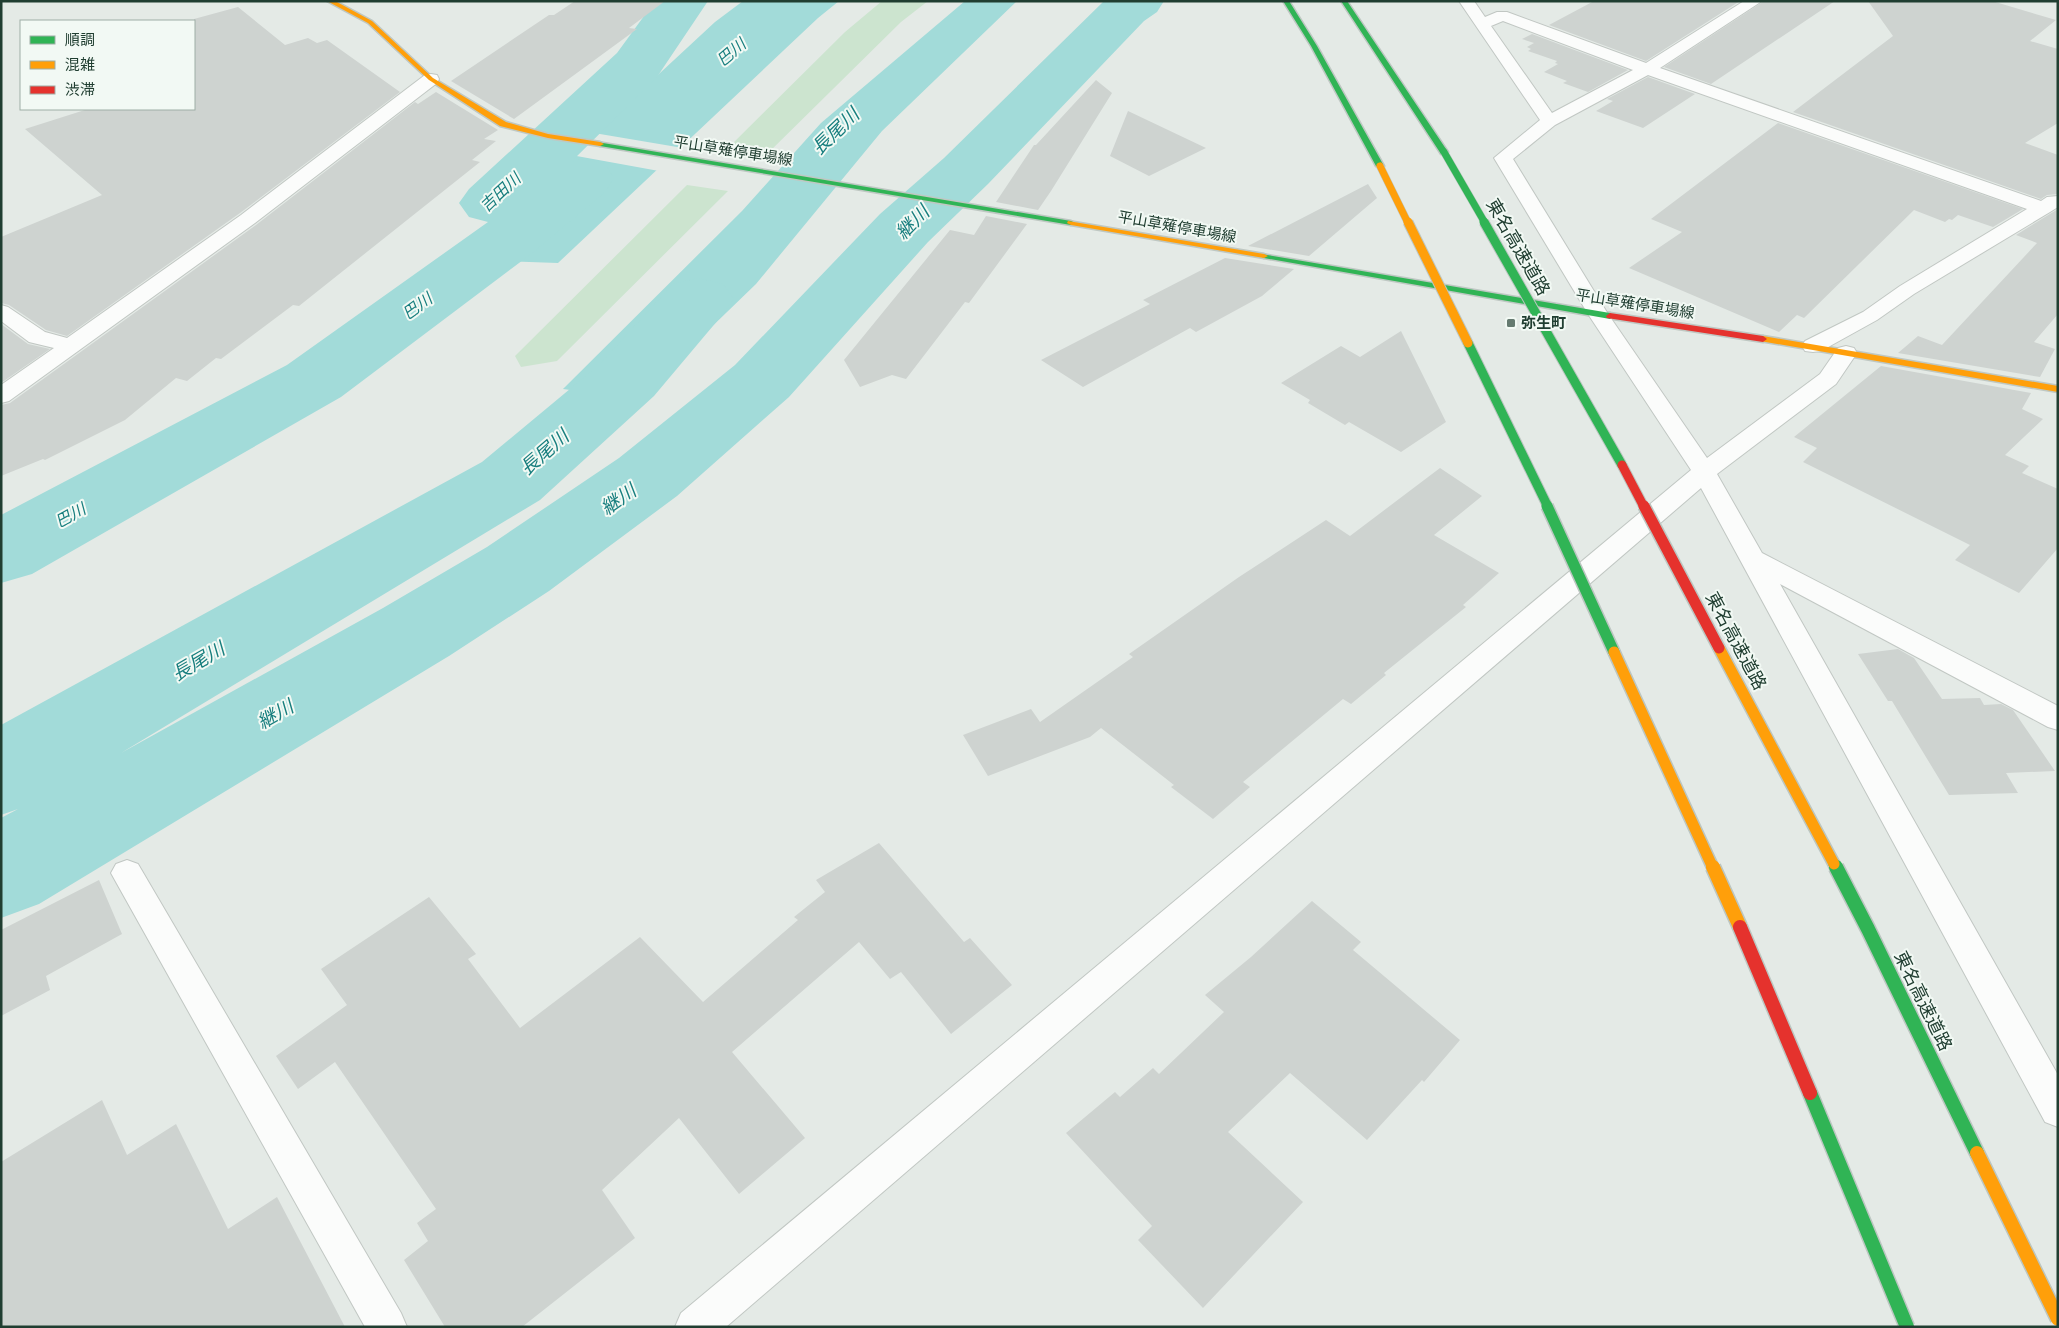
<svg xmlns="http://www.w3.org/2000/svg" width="2059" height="1328" viewBox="0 0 2059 1328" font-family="'Open Sans','Noto Sans JP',sans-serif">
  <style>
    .green { fill: #cce4cf }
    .water { fill: #a2dbd9 }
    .pier { fill: #e4eae6 }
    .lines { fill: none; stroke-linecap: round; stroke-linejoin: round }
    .river { fill: #a2dbd9; fill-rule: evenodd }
    .building { fill: #ced3d0 }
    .street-casing { stroke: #c1c7c3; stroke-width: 2 }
    .fast-casing { stroke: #bfc8c3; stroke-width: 3 }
    .slow-casing { stroke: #bfc8c3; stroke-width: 3 }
    .jam-casing { stroke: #bfc8c3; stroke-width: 3 }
    .street { fill: #fbfcfb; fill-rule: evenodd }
    .fast { fill: #30b455; fill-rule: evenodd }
    .slow { fill: #ff9f0a; fill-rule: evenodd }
    .jam { fill: #e5322d; fill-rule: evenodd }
    .fast-bridge-far3-casing { stroke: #bcc6c1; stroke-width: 8; stroke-linecap: butt }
    .fast-bridge-far2-casing { stroke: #bcc6c1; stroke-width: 11; stroke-linecap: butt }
    .fast-bridge-far1-casing { stroke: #bcc6c1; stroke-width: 14; stroke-linecap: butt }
    .fast-bridge-casing { stroke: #bcc6c1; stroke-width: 17; stroke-linecap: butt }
    .slow-bridge-far3-casing { stroke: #bcc6c1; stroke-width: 8; stroke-linecap: butt }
    .slow-bridge-far2-casing { stroke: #bcc6c1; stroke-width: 11; stroke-linecap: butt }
    .slow-bridge-far1-casing { stroke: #bcc6c1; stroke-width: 14; stroke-linecap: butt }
    .slow-bridge-casing { stroke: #bcc6c1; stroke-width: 17; stroke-linecap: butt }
    .jam-bridge-far2-casing { stroke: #bcc6c1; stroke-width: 11; stroke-linecap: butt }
    .jam-bridge-far1-casing { stroke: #bcc6c1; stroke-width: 14; stroke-linecap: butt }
    .jam-bridge-casing { stroke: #bcc6c1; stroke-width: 17; stroke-linecap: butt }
    .fast-bridge-far3 { stroke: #30b455; stroke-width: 7 }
    .fast-bridge-far2 { stroke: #30b455; stroke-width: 9 }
    .fast-bridge-far1 { stroke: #30b455; stroke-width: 11 }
    .fast-bridge { stroke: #30b455; stroke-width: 14 }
    .slow-bridge-far3 { stroke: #ff9f0a; stroke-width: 7 }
    .slow-bridge-far2 { stroke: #ff9f0a; stroke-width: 9 }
    .slow-bridge-far1 { stroke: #ff9f0a; stroke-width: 11 }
    .slow-bridge { stroke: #ff9f0a; stroke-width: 14 }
    .jam-bridge-far2 { stroke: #e5322d; stroke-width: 9 }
    .jam-bridge-far1 { stroke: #e5322d; stroke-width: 11 }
    .jam-bridge { stroke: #e5322d; stroke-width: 14 }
    .poi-dot { fill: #657a70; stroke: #f2f9f4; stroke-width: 2 }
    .labels { text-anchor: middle; stroke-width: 4; stroke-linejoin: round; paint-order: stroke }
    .far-street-label { font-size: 15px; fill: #203e31; stroke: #f2f9f4 }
    .far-poi-label { font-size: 15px; font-weight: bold; fill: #203e31; stroke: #f2f9f4; text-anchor: start }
    .far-water-label { font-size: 16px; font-style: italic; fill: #177e7e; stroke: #f2f9f4 }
    .street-label { font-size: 18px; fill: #203e31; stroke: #f2f9f4 }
    .water-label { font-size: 19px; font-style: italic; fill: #177e7e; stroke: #f2f9f4 }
  </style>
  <rect width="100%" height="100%" fill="#e4eae6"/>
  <path class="green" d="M882,1H928L901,22L761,160L722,154L845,32Z
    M687,185L728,191L557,361L521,367L515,356Z"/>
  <path class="water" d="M743,1H839L818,18L558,263L468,260L619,111L715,22Z
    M965,1H1017L882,131L756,284L637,399L563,389L742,211L821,123Z"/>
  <path class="pier" d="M594,133L683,148L659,171L571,155Z"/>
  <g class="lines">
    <path class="river" d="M655,1H708L657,77L571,162L582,159L605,164L614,178L605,192L535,251L341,397L32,574L1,583V515L287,365L488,222L469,217L459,203L469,189L617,53Z
      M1104,1H1164L1157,12L1144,21L988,184L928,242L789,397L677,496L549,591L449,656L39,904L1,918V818L18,809L1,815V725L482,462L600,364L673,284L698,278L723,284L734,299L723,314L654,396L540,500L121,753L383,608L487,547L619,458L735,365L880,214L944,158Z"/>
  </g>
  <path class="building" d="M575,1H665L629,28L637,29L514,119L451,81L549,15H554Z
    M1594,1H1740L1646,61L1549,25Z
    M1764,1H1835L1711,84L1664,67Z
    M1868,1H1992L2056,20L2030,41L2058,49V123L2025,143L2058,155V194L2047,195L2041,199L1793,112L1893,36Z
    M238,7L285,45L308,38L317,43L327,40L400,92L240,213L67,336L46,330L9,305L1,303V237L102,195L25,129L88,109H194V19Z
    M1532,34L1628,70L1588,92L1563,83L1567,81L1544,72L1558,64L1555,63L1557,61L1528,51L1531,49L1527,47L1534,43L1522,39Z
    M1648,77L1695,94L1643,128L1596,111L1613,101L1607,99Z
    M1096,80L1112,93L1051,191L1038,210L996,202L1034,145H1036Z
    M436,92L498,130L484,139L496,141L472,160L480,162L299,306L293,305L221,359L216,358L187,381L176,378L125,420L45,460L43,459L1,476V405L10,403L256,225L415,102L418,104Z
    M1128,111L1206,148L1149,176L1110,156Z
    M1778,123L2023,209L1993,227L1958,215L1952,220L1949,219L1945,222L1914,210L1804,318L1797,315L1779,332L1629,268L1682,232L1651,219Z
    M1368,184L1377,198L1309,256L1248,246Z
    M2058,209V314L2034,342L2055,349L2040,377L1898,353L1918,336L1942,345L2037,243L2016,235Z
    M986,216L1027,224L969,303L965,302L906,379L892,375L860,387L844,360L950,230L974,235Z
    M1225,258L1294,269L1262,296L1196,332L1190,328L1083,387L1041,360L1150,304L1143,300Z
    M1,324L28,344L50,349L1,383Z
    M1401,331L1446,422L1401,452L1349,422L1345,425L1308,403L1310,400L1281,383L1341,346L1360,357Z
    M1881,366L2031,393L2022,409L2043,419L2005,455L2029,466L2022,473L2058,489V548L2019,593L1955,560L1970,545L1803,462L1817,448L1794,437Z
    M1440,468L1482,496L1434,535L1499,573L1463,605L1466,607L1384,673L1386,675L1351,704L1343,699L1243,782L1250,787L1213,819L1171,787L1174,785L1101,728L1090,737L988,776L963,735L1031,709L1040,722L1133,657L1129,654L1239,577L1326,520L1350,536Z
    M1898,649L1914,658L1942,699L1980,698L1984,705L2001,704L2013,710L2055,771L2006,773L2018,793L1949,795L1892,701H1888L1858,654Z
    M879,843L964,942L970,938L1012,985L951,1034L901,972L890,979L859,942L732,1052L805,1138L739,1194L679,1118L602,1190L635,1238L522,1327H445L404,1260L428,1241L417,1223L436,1209L335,1062L298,1089L276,1056L347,1005L321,969L429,897L476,954L468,959L520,1028L640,937L703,1002L798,920L794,917L825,892L816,880Z
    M99,880L122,934L46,976L50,990L1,1016V930Z
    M1312,901L1361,942L1353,950L1460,1040L1424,1082L1422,1080L1367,1140L1290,1073L1228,1132L1303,1202L1203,1308L1138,1240L1152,1226L1066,1133L1115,1092L1120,1097L1153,1068L1159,1074L1224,1012L1205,995L1251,957Z
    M102,1100L127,1155L176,1124L228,1229L277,1197L345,1327H1V1162Z"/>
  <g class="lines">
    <defs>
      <path id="street" d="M1459,1H1474L1485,17L1497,12H1507L1646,63L1744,1H1762L1660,68L2041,201L2047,197L2058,196V207L2050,212L1914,294L1877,320L1821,351L1813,352L1805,351L1802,346L1805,341L1863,312L1900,286L2027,209L1648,75L1555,125L1513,159L1608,314L1707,458L1820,374L1838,348L1846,346L1854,348L1857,353L1836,384L1717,474L1762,553L2058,706V730L2048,727L1780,584L2058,1075V1127L2045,1122L1701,488L726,1327H675L681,1313L1691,470L1588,314L1494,158L1540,120ZM1503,21L1633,70L1552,113L1491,26Z
        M431,74L437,75L439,79L437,83L255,223L9,401L1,403V385L54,348L29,342L1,321V305L8,307L45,332L67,338L241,215L425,75Z
        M127,860L138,864L401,1313L407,1327H365L116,882L111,873L116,864Z"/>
      <path id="fast" d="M1283,1H1289L1317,46L1384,166L1383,168L1376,166L1311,46Z
        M1341,1H1347L1448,152L1447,154H1441Z
        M597,142L1071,221L1075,223L1071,225L600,146L596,144Z
        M1261,254L1610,313L1614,316L1610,319L1264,258L1260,256Z"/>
      <path id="slow" d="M327,1H335L372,21L433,78L506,122L548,134L600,142L604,144L600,146L548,138L500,126L429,80L368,23Z
        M1068,221L1264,254L1268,256L1264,258L1071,225L1067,223Z
        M1763,336L2058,386V392L1760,341L1759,339Z"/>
      <path id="jam" d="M1610,313L1763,336L1767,339L1763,342L1607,318L1606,316Z"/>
    </defs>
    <use href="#street" class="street-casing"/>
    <use href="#fast" class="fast-casing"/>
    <use href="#slow" class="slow-casing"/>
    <use href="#jam" class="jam-casing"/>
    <use href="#street" class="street"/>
    <use href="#fast" class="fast"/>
    <use href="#slow" class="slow"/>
    <use href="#jam" class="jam"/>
    <defs>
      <path id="fast-bridge-far3" d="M1444,152L1485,223"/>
      <path id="fast-bridge-far2" d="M1484,222L1622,465
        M1468,343L1548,507"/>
      <path id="fast-bridge-far1" d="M1547,506L1614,652
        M1834,864L1836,868"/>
      <path id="fast-bridge" d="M1836,867L1868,929L1977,1153
        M1810,1093L1907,1327"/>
      <path id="slow-bridge-far3" d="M1380,166L1408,223"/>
      <path id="slow-bridge-far2" d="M1408,222L1468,343"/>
      <path id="slow-bridge-far1" d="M1719,648L1834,864
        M1614,652L1713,868"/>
      <path id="slow-bridge" d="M1713,867L1740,927
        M1977,1153L2058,1319"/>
      <path id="jam-bridge-far2" d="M1622,465L1644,507"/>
      <path id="jam-bridge-far1" d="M1644,506L1719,648"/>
      <path id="jam-bridge" d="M1740,927L1810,1093"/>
    </defs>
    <use href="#fast-bridge-far3" class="fast-bridge-far3-casing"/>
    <use href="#fast-bridge-far2" class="fast-bridge-far2-casing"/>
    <use href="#fast-bridge-far1" class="fast-bridge-far1-casing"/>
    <use href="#fast-bridge" class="fast-bridge-casing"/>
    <use href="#slow-bridge-far3" class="slow-bridge-far3-casing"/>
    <use href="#slow-bridge-far2" class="slow-bridge-far2-casing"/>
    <use href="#slow-bridge-far1" class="slow-bridge-far1-casing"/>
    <use href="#slow-bridge" class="slow-bridge-casing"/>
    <use href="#jam-bridge-far2" class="jam-bridge-far2-casing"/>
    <use href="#jam-bridge-far1" class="jam-bridge-far1-casing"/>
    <use href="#jam-bridge" class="jam-bridge-casing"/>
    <use href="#fast-bridge-far3" class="fast-bridge-far3"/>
    <use href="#fast-bridge-far2" class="fast-bridge-far2"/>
    <use href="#fast-bridge-far1" class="fast-bridge-far1"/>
    <use href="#fast-bridge" class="fast-bridge"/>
    <use href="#slow-bridge-far3" class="slow-bridge-far3"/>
    <use href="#slow-bridge-far2" class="slow-bridge-far2"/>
    <use href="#slow-bridge-far1" class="slow-bridge-far1"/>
    <use href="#slow-bridge" class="slow-bridge"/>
    <use href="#jam-bridge-far2" class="jam-bridge-far2"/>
    <use href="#jam-bridge-far1" class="jam-bridge-far1"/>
    <use href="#jam-bridge" class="jam-bridge"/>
  </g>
  <rect class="poi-dot" x="1506" y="318" width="10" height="10" rx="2.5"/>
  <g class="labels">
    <g class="far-street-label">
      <text transform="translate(733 151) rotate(9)" y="5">平山草薙停車場線</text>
      <text transform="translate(1177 227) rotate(10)" y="5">平山草薙停車場線</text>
      <text transform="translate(1635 304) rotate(9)" y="5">平山草薙停車場線</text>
    </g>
    <g class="far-poi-label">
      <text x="1521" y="328">弥生町</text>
    </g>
    <g class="far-water-label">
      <text transform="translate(731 52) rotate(-40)" y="6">巴川</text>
      <text transform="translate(500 192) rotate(-43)" y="6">吉田川</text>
      <text transform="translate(417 306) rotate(-36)" y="6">巴川</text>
      <text transform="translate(70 515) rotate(-29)" y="6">巴川</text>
    </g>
    <g class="street-label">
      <text transform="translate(1518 247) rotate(60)" y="6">東名高速道路</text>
      <text transform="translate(1736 641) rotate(62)" y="6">東名高速道路</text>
      <text transform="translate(1923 1001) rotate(64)" y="6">東名高速道路</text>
    </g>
    <g class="water-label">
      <text transform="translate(835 131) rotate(-44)" y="7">長尾川</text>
      <text transform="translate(912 222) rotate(-45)" y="7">継川</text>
      <text transform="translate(544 452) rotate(-41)" y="7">長尾川</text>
      <text transform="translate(618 499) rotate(-35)" y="7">継川</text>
      <text transform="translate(198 661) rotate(-30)" y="7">長尾川</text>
      <text transform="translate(275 714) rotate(-30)" y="7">継川</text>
    </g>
  </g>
  <rect width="2059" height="1328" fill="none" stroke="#203e31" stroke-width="5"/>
  <rect x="20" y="20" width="175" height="90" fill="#f2f9f4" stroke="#9eaea6"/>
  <rect x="30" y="36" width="25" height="8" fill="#30b455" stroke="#9eaea6"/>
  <text x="65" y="45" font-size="15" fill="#203e31">順調</text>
  <rect x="30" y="61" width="25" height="8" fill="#ff9f0a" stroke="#9eaea6"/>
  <text x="65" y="70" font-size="15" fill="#203e31">混雑</text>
  <rect x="30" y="86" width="25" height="8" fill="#e5322d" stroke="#9eaea6"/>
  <text x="65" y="95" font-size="15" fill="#203e31">渋滞</text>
</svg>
